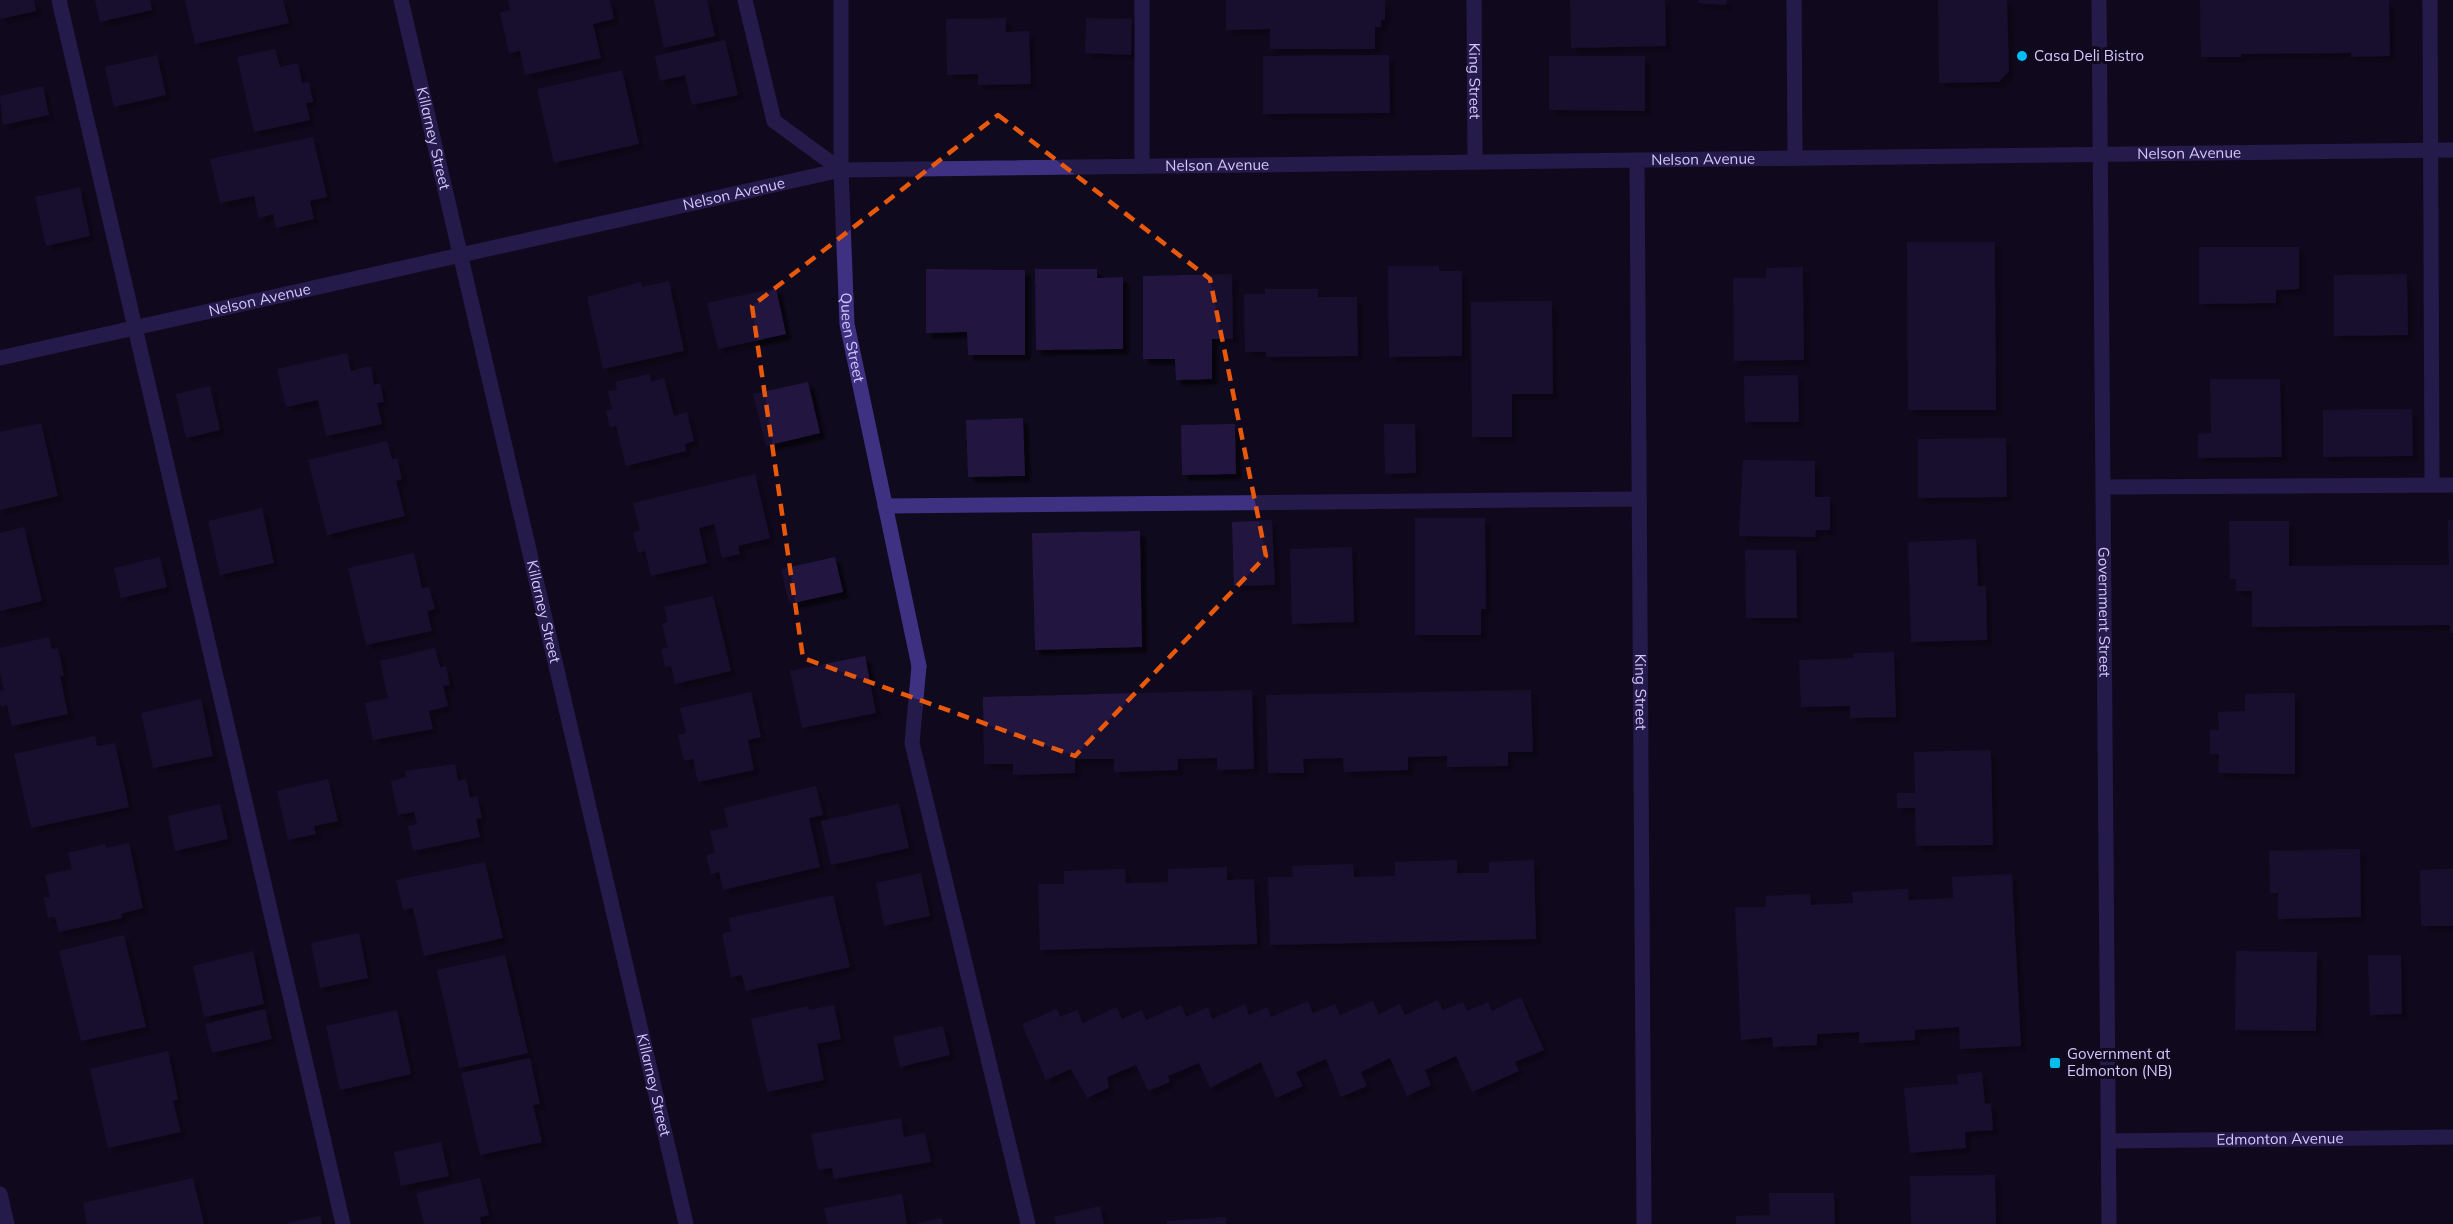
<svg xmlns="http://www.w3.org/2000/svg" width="2453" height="1224" viewBox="0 0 2453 1224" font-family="Mulish,sans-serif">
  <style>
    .building { fill: #231540; filter: url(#shadow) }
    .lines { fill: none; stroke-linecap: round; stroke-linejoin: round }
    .service { stroke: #3e3181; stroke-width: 15 }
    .minor { stroke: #3e3181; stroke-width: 15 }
    .tertiary { stroke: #3e3181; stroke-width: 15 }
    .marked { fill: none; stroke: #e8590c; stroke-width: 4.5; stroke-dasharray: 12 8; stroke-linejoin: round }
    .poi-dot { fill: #00bdf2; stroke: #100a1e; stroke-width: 2 }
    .labels { text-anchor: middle; stroke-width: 6; stroke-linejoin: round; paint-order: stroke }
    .poi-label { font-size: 15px; fill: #d4c7ff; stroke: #100a1e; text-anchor: start }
    .street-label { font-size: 15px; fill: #d4c7ff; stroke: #100a1e }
  </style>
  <defs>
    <filter id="shadow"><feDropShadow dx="5.5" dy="5.5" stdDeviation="1.5" flood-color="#0009"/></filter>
  </defs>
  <rect width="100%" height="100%" fill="#100a1e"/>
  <path class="building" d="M0,0H34L36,11L0,19Z
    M95,0H150L152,10L100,22Z
    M185,0H283L289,23L195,44Z
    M508,0H610L614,19L593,24L601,58L525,75L520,51L509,53L500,13L510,10Z
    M654,0H707L715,36L664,48Z
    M1226,0H1385V20H1381V27H1375V49H1270V29L1226,30Z
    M1570,0H1665L1666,46L1571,48Z
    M1698,0H1727L1726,5L1698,3Z
    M1938,0H2007L2009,71L1999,82L1939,83Z
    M2200,0H2389L2390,56L2351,57V53L2241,54V57H2201Z
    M1006,18V32L1029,31L1031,84L978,85V74L947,75L946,19Z
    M1086,18L1132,19L1131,55L1085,53Z
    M725,40L738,95L692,105L685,75L660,81L655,56Z
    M275,49L280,67L298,63L302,83L309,82L313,102L306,103L310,120L254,132L237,57Z
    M157,55L166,95L114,107L105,67Z
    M1389,55L1390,113L1263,114V56Z
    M1549,56H1645V111L1549,110Z
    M622,70L639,144L554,163L537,89Z
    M43,86L49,115L3,125L0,96Z
    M313,137L327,197L310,201L314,219L276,228L273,214L259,218L254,196L220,203L210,159Z
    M80,187L90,236L46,246L35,197Z
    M1907,242H1995L1996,410H1908Z
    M2199,247H2299V289L2276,290V303L2199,304Z
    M1388,266H1439V271H1462V356L1389,357Z
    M1803,267L1804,360L1734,361L1733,278H1766V268Z
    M926,269L1025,270V355H968L967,332L926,333Z
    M1035,269H1097V278L1123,277V349L1036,350Z
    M1232,274L1233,339H1212V379L1176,380L1175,359H1143V276Z
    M2407,274L2408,335L2334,336V275Z
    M669,281L684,351L603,369L587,297L641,282L642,287Z
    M776,288L786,334L718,349L707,303Z
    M1265,289H1318V297H1357L1358,356L1266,357V352H1245L1244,294H1265Z
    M1552,301L1553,394H1512V437H1472L1471,302Z
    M347,353L351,371L371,366L374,385L380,383L384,402L377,403L382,424L326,436L318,400L286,407L277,369Z
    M649,374L651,382L664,378L674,416L687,412L694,441L685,444L686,451L626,466L616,426L610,428L606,411L612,409L608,391L617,390L615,382Z
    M1798,375L1799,422H1745L1744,376Z
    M2210,379H2280L2282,457L2198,458V434L2211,433Z
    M808,382L820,433L766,446L753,394Z
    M210,386L220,430L186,438L176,394Z
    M2412,409L2413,456L2323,457V410Z
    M1023,418L1025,476L968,477L966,420Z
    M41,423L58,496L0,510V432Z
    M1235,424L1236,474L1182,475L1181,425Z
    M1384,424H1415L1416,473L1385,474Z
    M2006,438L2007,497L1918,498V439Z
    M387,441L392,459L397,458L402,479L396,481L405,516L327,535L308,460Z
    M1743,460L1815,461V497H1830V530H1816L1815,537L1739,536Z
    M755,474L770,538L738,546L740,554L722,558L714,524L699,528L707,563L651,576L645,551L638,553L633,532L640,530L633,503Z
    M262,508L274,563L220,575L208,521Z
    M1415,518H1485L1486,609H1481V635H1415Z
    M1272,520L1275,585L1234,586L1232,522Z
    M2448,520H2453V633H2450V625L2252,627V591H2236V579H2230L2229,521H2289V566L2449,565Z
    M24,527L42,601L0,611V533Z
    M1140,531L1142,647L1035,650L1032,533Z
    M1976,539L1978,586H1986L1987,640L1911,642L1908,542Z
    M1352,547L1354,622L1292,624L1290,549Z
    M1745,550H1796L1797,618H1746Z
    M414,553L422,588L429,587L435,609L427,611L432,631L366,645L348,568Z
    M160,557L167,587L121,598L114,568Z
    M835,557L843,592L789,604L781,569Z
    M713,596L731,671L675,684L671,666L665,667L661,649L668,648L662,624L668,622L664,607Z
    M49,637L52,649L58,648L64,676H60L68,714L12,726L7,705L1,707L0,702V691L4,690L0,673V648Z
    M435,648L440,667L446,666L450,685L443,686L448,706L429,711L433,729L373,740L365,703L388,698L380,661Z
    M1894,652L1896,717L1850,718V706L1801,707L1799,660L1853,658V653Z
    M865,656L876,713L802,728L790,671Z
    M1252,690L1254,769L1217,770V758L1178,759V770L1114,772V759H1075V773L1013,775V764H984L983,697Z
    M1531,690L1533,752H1508V766L1447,767V756L1408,757V770L1344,772L1343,758L1303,759L1304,773H1268L1266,695Z
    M751,692L761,737L748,740L754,770L698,782L693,759L684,761L678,735L686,733L680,708Z
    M2295,693V774L2218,773L2219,754H2210V730H2219L2218,712L2245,711V694Z
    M201,699L213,756L153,768L141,713Z
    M95,736L97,746L115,743L129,807L31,828L14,754Z
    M1991,750L1993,845L1916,846L1915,808H1897V793H1915L1914,752Z
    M455,764L458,781L466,779L470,798L477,796L482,818L476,819L480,837L413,851L408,826L417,824L414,812L398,815L391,781L406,777L405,771Z
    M328,779L338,821L314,826L316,834L288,840L277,791Z
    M816,786L823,815L809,818L820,867L723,890L719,872L711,874L706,855L715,853L710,831L728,827L724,808Z
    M220,804L228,839L175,851L168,816Z
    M899,804L909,848L831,865L821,821Z
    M129,843L143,908L121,914L122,918L59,932L55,917L48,918L44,898L50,897L45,875L72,869L68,853L105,844L106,848Z
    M2360,849L2361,917L2278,919V893H2270L2269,851Z
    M1457,860V873H1489V862L1534,860L1536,939L1270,945L1268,877H1293L1292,866L1353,864L1354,877L1395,876V862Z
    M485,862L503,938L424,956L413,908L403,910L396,880Z
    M1227,867V880L1254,879L1257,944L1040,950L1038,884H1064V871L1125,869L1126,883L1168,882V869Z
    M2453,869V926H2421L2420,870Z
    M921,873L930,916L884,926L876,883Z
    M2012,874L2021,1046L1960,1049L1959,1027L1915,1030V1040L1859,1043V1032L1817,1034V1045L1773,1047L1772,1037L1741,1040L1735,907H1766V896L1810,894L1811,905L1853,903L1852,892L1908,889L1909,900L1953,898L1952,877Z
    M833,895L850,967L746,991L742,975L731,977L722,934L731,931L729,918Z
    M359,933L368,978L320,988L311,943Z
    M124,935L146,1027L81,1041L59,951Z
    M253,951L264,1004L204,1017L193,966Z
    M2236,951L2317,952L2316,1031L2235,1030Z
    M505,955L528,1053L459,1068L437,970Z
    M2368,955H2401L2402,1014L2370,1015Z
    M1521,997L1544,1050L1515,1062L1519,1071L1472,1092L1456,1056L1425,1070L1431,1085L1407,1096L1390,1058L1361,1072L1367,1086L1341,1097L1326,1059L1296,1072L1303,1086L1276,1098L1261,1062L1210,1088L1199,1063L1168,1076L1170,1082L1148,1091L1136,1065L1107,1077L1109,1088L1087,1098L1071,1069L1046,1080L1022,1024L1057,1009L1060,1017L1077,1010L1083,1023L1117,1007L1122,1019L1142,1010L1146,1020L1181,1005L1186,1017L1208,1007L1212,1019L1245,1004L1249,1015L1267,1007L1271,1017L1308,1001L1313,1013L1335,1004L1340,1015L1373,1001L1379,1014L1400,1004L1405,1015L1438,1000L1443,1010L1463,1002L1467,1011L1488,1002L1492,1011Z
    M834,1005L841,1039L817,1044L824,1080L767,1092L751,1019L808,1006L809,1010Z
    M265,1009L272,1039L212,1053L205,1024Z
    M397,1010L411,1074L340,1090L326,1026Z
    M943,1026L950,1055L900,1067L893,1037Z
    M168,1051L178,1099L173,1101L181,1132L108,1148L90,1069Z
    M530,1058L540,1104L533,1105L542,1142L480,1155L461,1073Z
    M1982,1072L1985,1104L1991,1103L1993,1130L1965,1132L1966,1148L1910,1153L1904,1088L1958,1084L1957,1075Z
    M901,1118L904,1137L925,1133L931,1162L834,1179L832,1168L818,1170L811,1134Z
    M441,1142L449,1176L401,1186L394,1152Z
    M1995,1175L1996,1224H1911L1910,1176Z
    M193,1178L204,1224H87L83,1203Z
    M480,1178L489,1215L480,1217L481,1224H424L416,1193Z
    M1769,1193H1834L1835,1224H1736V1216L1770,1215Z
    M902,1194L907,1224H828L824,1208Z
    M1100,1206L1104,1224H1056L1054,1217Z
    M320,1216L322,1224H288L287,1223Z
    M1226,1217V1224H1167V1221Z
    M942,1218L943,1224H918V1223Z"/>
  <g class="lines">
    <path class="service" d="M59,0L343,1224
      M745,0L774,121L841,170
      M1142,0V166
      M1794,0L1795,158
      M2430,0L2432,485
      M2103,487L2453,485
      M885,506L1639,499
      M919,666L912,743L1028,1224"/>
    <g class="minor">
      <path id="s1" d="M401,0L686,1224"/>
      <path id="s2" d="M841,0V170L847,324L919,666"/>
      <path id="s3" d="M1474,0L1475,162"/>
      <path id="s4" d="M1637,160L1644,1224"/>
      <path id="s5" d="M0,358L841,170L2453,150"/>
      <path id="s6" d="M2108,1141L2453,1137"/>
      <path d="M0,1194L7,1224"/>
    </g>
    <path class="tertiary" id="s7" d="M2099,0L2109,1224"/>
  </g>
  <path d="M0 0H2453V1224H0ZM998,115L1210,279L1266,556L1075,756L803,658L752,306Z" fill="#100a1e" fill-opacity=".55" fill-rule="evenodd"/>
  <path class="marked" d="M998,115L1210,279L1266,556L1075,756L803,658L752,306Z"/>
  <g class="poi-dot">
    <circle cx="2022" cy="56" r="6"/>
    <rect x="2049" y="1057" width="12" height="12" rx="3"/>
  </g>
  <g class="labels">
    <g class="poi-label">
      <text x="2034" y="61">Casa Deli Bistro</text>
      <text x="2067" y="1059">Government at<tspan x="2067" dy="17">Edmonton (NB)</tspan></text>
    </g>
    <g class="street-label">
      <text dy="5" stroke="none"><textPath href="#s3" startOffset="81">King Street</textPath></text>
      <text dy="5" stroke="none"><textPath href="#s1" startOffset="142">Killarney Street</textPath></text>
      <text dy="5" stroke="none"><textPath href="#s5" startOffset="2210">Nelson Avenue</textPath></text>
      <text dy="5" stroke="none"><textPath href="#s5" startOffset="1724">Nelson Avenue</textPath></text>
      <text dy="5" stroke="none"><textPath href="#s5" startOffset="1238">Nelson Avenue</textPath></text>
      <text dy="5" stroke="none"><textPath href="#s5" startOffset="752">Nelson Avenue</textPath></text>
      <text dy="5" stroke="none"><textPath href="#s5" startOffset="266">Nelson Avenue</textPath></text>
      <text dy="5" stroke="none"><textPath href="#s2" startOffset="338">Queen Street</textPath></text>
      <text dy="5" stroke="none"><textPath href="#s1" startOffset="628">Killarney Street</textPath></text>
      <text dy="5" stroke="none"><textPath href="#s7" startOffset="612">Government Street</textPath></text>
      <text dy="5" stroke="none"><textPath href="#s4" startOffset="532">King Street</textPath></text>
      <text dy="5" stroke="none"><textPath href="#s1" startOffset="1114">Killarney Street</textPath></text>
      <text dy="5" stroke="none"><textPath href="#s6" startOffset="172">Edmonton Avenue</textPath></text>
    </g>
  </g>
</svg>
